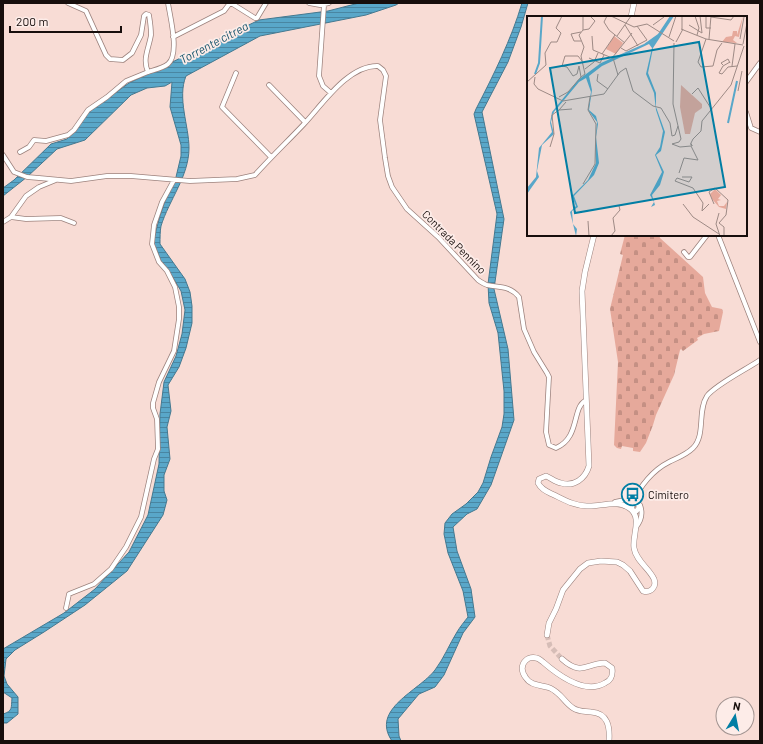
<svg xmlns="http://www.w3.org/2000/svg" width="763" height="744" viewBox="0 0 763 744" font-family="Barlow,sans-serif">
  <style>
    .cemetery { fill: url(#cemetery-stones) }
    .water { fill: url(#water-rules); stroke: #457990 }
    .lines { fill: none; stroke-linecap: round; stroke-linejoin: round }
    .major-tunnel { stroke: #d6bdb7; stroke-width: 5; stroke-dasharray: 5 2.5; stroke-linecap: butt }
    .minor-casing { stroke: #9c827d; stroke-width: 5.5 }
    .major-casing { stroke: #9c827d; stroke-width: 6 }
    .minor { stroke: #fff; stroke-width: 4 }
    .major { stroke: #fff; stroke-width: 5 }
    .labels { text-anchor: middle; stroke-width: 3.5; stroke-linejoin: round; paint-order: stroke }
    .street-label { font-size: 11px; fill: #170e0c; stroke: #fdece8 }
    .poi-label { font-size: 11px; fill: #170e0c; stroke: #fdece8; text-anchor: start }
    .water-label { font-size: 12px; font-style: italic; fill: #15546c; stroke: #fdece8 }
    .inset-river { fill: none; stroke: #59a7c9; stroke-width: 2 }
    .inset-road { fill: none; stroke: #9e8a85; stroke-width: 1 }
    .view { fill: #027ea4; fill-opacity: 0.15; stroke: #027ea4; stroke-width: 2 }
    .inset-edge { fill: none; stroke: #170e0c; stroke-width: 2 }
  </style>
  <defs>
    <pattern id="cemetery-stones" width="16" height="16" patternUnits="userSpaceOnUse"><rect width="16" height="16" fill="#e6a99b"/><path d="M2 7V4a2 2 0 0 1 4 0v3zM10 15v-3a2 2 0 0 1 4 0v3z" fill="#c59084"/></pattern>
    <pattern id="water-rules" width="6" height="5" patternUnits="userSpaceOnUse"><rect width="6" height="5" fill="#59a7c9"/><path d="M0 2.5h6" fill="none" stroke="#4986a2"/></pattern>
  </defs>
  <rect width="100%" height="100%" fill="#f8dcd5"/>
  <path class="cemetery" d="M625,235H659L660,238L703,277L705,293L712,307L722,309L723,312L719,331L704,334L697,338L698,340L683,351L681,349L680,350L674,375L656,415L653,425L646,443L640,452L633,451V448L622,446L621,449L617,448L614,445L618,362L610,309L623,255L620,254Z"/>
  <path class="water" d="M359,3H399L396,5L366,15L260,36L186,76C177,98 189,126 189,148C189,176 169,200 161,226C160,231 160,238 160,244L185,279L190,292L192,306V323L186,348L179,367L168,385L171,411L167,427L170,459L164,475V491L167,500L163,515L127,571L85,605L44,632L15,650L6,659L4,676L7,684L18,697V714L7,723H3V714C13,711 11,708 12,698L3,692V649L64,613L95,589L129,552L148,515L159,464L160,414L164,382L176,356L182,334L185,310L181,291L169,271L161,261L153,242L160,216L165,201L176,177L181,156V145L170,107L172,82L165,86L147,88L131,95L85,140L57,149L27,177L3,196V188L14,180L51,144L67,139L89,112L129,83L259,20L328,11Z
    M522,3H528L521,27L508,62L482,112L504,219L494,289L508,349L514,420L491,485L477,509L467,514L453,527L457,551L471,589L475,617L463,633L444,675L435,687L419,694L398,719L399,736L401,741H392C370,709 419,691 435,670C444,658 449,645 457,632C460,627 464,622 468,617L463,591L448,553L444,534L445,523L452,514L466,504L478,492L483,483L491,457L502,427L504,414V391L498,333L489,303L488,284L497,214L474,114L476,109C494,74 511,40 522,3Z"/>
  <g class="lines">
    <path class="major-tunnel" d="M547,635L550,646L562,659"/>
    <defs>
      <path id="minor" d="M68,3L86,11L106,55L110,59L123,60L132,53L141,35L144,16L146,14L149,15C150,21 151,28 151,35C149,48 142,59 148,72C154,70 163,68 168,64C180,54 170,17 168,3
        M231,3L255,18H257L266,3
        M309,3L320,5L329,3
        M324,5L319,76L323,86L331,93
        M173,37L224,11L230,3
        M236,73L222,107L271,157
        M746,82L760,63
        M269,85L305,122
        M746,112L751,128L760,132
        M20,152L29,147L34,140L46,141L68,135L74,130L88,110L107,97L126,81L148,72
        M3,155L14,172L27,177L39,178L71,181L107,176H131L190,181L237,179L255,175C271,157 288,141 304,124C322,105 348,65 378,66L383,70L386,76L380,120L385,158L388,176L392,187L407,209L438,237L478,280C481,282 484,284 487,285C499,288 509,285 519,297L524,329L534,352L547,373L549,377L546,432L549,445L556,448C580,438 572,408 585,401
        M56,180L39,187L26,196L11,217L26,219L61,218L74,223
        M3,222L11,217
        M718,235L760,342
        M684,252L688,257H690L707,235
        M632,500C634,502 637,504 639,506L637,511L632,510L633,502C640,486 653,470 669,462C677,458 686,455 693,448C706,435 697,411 707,396C715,385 747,369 760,360
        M615,502L634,498
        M636,527C641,521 643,513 640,505
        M66,608L69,594L94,584L111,569L126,547L141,517L154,459L158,449L157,419L153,408V403L159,382L174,351L179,319V307L175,287L167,271L159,262L152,244L154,225L162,202L174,180"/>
      <path id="major" d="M631,17L634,3
        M547,635L549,623L556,609L563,590L580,569L588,563L601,561L617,562L623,565L630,571L643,591C651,593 657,587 654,579C649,568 636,561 634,548C632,535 643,517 629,508C616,499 601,507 587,506C574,506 563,499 552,494C546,491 541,489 538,483L539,479L546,476C551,478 555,482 561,483C574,487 585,479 589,466L582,291L585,272L594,235
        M562,659C582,677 587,663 605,663L612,668C613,675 612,680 605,683C585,695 558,675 543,662C530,650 515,665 526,678C531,686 542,685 550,688C561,693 564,702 573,708C579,712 584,711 591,712C608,713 610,727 609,741"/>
    </defs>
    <use href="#minor" class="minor-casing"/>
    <use href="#major" class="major-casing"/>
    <use href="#minor" class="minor"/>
    <use href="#major" class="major"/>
  </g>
  <defs>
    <symbol id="bus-ring" viewBox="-11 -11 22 22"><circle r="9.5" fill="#fdece8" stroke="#027ea4" stroke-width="1.5"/><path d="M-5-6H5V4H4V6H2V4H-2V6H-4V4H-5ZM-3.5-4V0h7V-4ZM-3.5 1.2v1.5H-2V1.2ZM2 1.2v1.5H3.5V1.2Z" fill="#027ea4"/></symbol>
  </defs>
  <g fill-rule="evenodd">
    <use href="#bus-ring" x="620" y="482" width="25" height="25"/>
  </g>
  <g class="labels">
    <g class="street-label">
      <text transform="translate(454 242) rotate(45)" y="4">Contrada Pennino</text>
    </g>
    <g class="poi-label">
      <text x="648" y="499">Cimitero</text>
    </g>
    <g class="water-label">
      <text transform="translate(214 43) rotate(-28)" y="4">Torrente citrea</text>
    </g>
  </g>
  <g transform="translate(527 16)">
    <rect width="220" height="220" fill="#f8dcd5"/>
    <path d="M216,0L212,21L208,20L206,24L210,27L195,26L199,21L205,20L206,15H210V19ZM87,20L96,27L89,38L79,33Z" fill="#e6a99b"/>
    <path d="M154,69L175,88V92L168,97L163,118H158L153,91Z" fill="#e6a99b"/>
    <path d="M188,173L194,179L191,183L194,184L190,185L192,190H197L200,186L199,193L192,191L185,183L183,178Z" fill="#e6a99b"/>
    <path d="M143,0H147L126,32L121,57L129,77V91L138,116L134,135L129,139L137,156L133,169L125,179L128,189L124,191L127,186L123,179L135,156L128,139L133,131L136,115L129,94L127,77L119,58L125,32L122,28L75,50L62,60L65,74L62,94L69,100L71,108L69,121L72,147L67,159L47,180L51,191L45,195L46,208L50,213L49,220L43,196L49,190L45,180L61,164L69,147L68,127L70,106L61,94L64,76L59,62L52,66L27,96L24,106L27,118L15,129L10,155L12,161L0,178V172L9,161L12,132L25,116L23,107L25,96L51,64L74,47L117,28L131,18Z" fill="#59a7c9"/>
    <path class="inset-river" d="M8,58L12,47L15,0M201,107L210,65"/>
    <path class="inset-road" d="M80,0L77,6L82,14L98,27M84,0L107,11L120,8L147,25M168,0L172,12L170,19M173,0L175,17M179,0V12H184M184,1L204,4L207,0M98,9L111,30M126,9L137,1M162,9L175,17M154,13L179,23L216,29M155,13V0M56,14L62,13L68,5L63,0M56,14V0M54,16L44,18L47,25H54M65,20L66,34L85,42L105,17M90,20L104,0M142,21L149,0M182,23L184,0M213,23L217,1M149,26L156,13M147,27L146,88L154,123L152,126L145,128L153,131L164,130L171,144L157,142L152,157M216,28L220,7M94,32L99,35L120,24L110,10M75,38L88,19M62,42L73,47L77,39M86,42L91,59M55,45L51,40H38L35,50L40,51L46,60L50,58L52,50L54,61L58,58L54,40L57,31L52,19L56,14M171,46L174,51L186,50L190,34L195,27M171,46L179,23M203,46L196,50L192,57L195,58L201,51L210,50M196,49L194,47L201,43L203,47M205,50L208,28M58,53L67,46L71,37M71,58L70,65L81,73M8,61L7,68L11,73L36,85L77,78L93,56L99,52L106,75L126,90L134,92L143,107L145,120L148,119L151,110M0,66L19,49L18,37L24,26H30L34,17L29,12L35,0M211,75L215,55M165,78L171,72L185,94M32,81L41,76L54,61M39,86L32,94L45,93M163,128H164L165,129V130L164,128V127L166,123L174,115L175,105L204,69L217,30M23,131L27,118L25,99L32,94M155,161H165L162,166L150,162L148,165L166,172L176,187L175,195L182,188M56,168L68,148L69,108L61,94L63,81M156,188L166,201L192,218M187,188L182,176L188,172L201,184L199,199L192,207L197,211V220M192,197L189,208L193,220M61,205L62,220M84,220L88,215L86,202L93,194L92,190"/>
    <path class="view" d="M172,26L198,171L48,197L23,52Z"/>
    <rect width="220" height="220" class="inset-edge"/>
  </g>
  <rect width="763" height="744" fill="none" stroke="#170e0c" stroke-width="8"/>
  <g transform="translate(735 716) rotate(10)"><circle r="19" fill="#fdece8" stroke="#a19390"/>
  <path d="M0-3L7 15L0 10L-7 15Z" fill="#027ea4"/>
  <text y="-6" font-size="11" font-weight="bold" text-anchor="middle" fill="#170e0c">N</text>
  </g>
  <path d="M10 26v6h111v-6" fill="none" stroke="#170e0c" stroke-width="2"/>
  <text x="16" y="26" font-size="12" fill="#170e0c" stroke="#fdece8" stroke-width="3" paint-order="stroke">200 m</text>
</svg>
